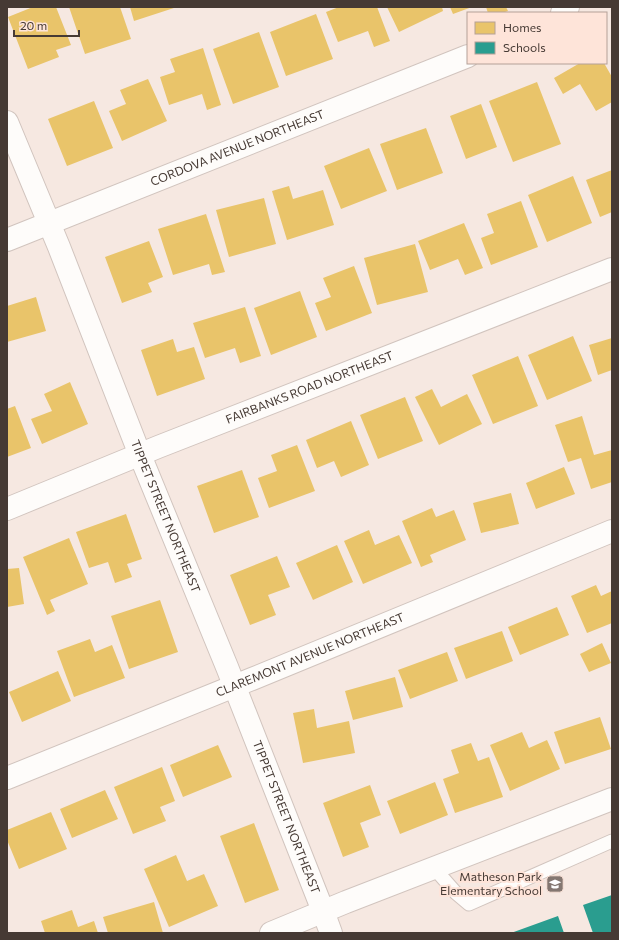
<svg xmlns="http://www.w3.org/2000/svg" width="619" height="940" viewBox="0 0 619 940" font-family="Commissioner,sans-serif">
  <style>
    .homes { fill: #e9c46a }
    .schools { fill: #2a9d8f }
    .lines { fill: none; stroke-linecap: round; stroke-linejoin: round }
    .lane-casing { stroke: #d1c4be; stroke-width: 15 }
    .street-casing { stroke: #d1c4be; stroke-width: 24 }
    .lane { stroke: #fefcfa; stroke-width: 13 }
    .street { stroke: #fefcfa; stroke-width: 22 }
    .labels { text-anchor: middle; stroke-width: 4; stroke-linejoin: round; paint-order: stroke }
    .street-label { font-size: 12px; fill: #463a34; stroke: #fee4d9 }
    .poi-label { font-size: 12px; fill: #463a34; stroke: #fee4d9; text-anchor: end }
  </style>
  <rect width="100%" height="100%" fill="#f6e8e1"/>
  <path class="homes" d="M33,7H56L71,45L56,50L59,57L28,69L8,17Z
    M69,7H120L131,39L85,54Z
    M130,7H177L134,21Z
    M339,7H377L390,41L374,47L368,31L338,42L326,12Z
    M387,7H442L443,11L399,32Z
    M450,7H472L453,14Z
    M486,7H506L508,11L502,13H488Z
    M316,14L333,59L286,76L270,32Z
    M259,32L279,87L233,104L213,49Z
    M203,48L221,105L207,110L202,94L169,105L160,77L175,72L170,59Z
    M580,63H604L612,77V102L596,111L580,84L563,94L554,78Z
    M148,79L167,121L122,141L109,111L126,104L120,90Z
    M537,82L561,144L513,162L489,101Z
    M94,101L113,148L67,166L48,119Z
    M481,104L497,147L466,159L450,116Z
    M426,128L443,173L397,190L380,144Z
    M369,148L387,191L341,209L324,166Z
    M612,170V212L600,217L586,180Z
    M573,176L592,223L547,242L528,195Z
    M289,186L293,199L323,190L334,225L287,240L272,191Z
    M264,198L276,244L229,257L216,210Z
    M521,201L538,247L491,265L481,238L494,233L487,214Z
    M206,214L225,272L212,275L209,264L173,275L158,229Z
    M464,223L483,268L465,275L458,259L430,270L418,241Z
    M149,241L163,277L148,283L152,292L122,303L105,257Z
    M415,244L428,292L377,305L364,258Z
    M354,266L372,313L326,331L315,303L331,297L323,278Z
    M300,291L317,337L271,355L254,308Z
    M36,297L46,331L7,342V306Z
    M245,307L261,356L240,363L235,348L205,358L193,323Z
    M573,336L592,381L547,400L528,355Z
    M612,338V370L598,375L589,345Z
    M173,339L177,352L194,347L205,379L157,396L141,350Z
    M518,356L538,406L493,424L472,375Z
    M70,382L88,424L42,444L31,419L52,411L44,394Z
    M432,389L441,407L467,394L482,424L439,445L415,397Z
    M405,397L423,441L378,459L360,415Z
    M15,406L31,448L7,457V409Z
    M582,416L594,455L612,450V482L591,489L581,458L568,462L555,425Z
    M351,421L369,465L341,477L334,461L317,468L306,440Z
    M297,445L315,491L269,508L258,478L277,471L271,455Z
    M564,467L575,494L536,509L526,483Z
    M242,470L259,517L214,533L197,486Z
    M511,493L519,524L481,533L473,503Z
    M432,508L436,517L454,510L466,540L430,555L433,562L421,567L402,521Z
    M126,514L142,559L127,564L132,577L115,583L108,562L89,568L76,532Z
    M369,530L375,545L399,535L412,563L363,584L344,541Z
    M69,538L88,584L50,600L55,611L47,615L23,557Z
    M337,545L353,582L313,600L296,563Z
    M277,556L290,587L268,595L276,615L250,625L230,575Z
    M19,568L24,604L7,607V569Z
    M596,585L601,596L612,591V623L587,633L571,596Z
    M160,600L178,652L129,669L111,616Z
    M557,607L569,635L520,655L508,627Z
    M502,631L513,661L466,679L454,648Z
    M90,639L95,652L112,645L125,678L74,697L57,651Z
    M602,643L611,663L589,672L580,654Z
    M447,652L458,681L410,699L398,670Z
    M58,671L71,701L22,722L9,692Z
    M395,677L403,707L353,720L345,691Z
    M314,709L317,728L349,721L355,753L303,763L293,713Z
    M600,717L611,749L565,764L554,732Z
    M522,732L529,748L547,740L560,769L510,791L490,745Z
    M471,743L478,761L489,757L503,797L455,813L443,779L459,773L451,750Z
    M218,745L232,777L183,797L170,765Z
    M162,767L175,801L160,807L166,821L133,834L114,787Z
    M435,782L448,815L400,834L387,801Z
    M370,785L381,815L360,823L369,847L343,857L323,803Z
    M105,790L118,819L72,838L60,809Z
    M51,812L67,849L19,869L7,840V830Z
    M254,823L279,890L245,903L220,836Z
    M176,855L187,881L204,874L218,906L169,927L144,869Z
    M154,902L163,933H108L103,917Z
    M72,910L78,927L94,921L98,933H45L41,921Z"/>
  <path class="schools" d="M612,895V933H593L583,905Z
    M558,916L564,933H511Z"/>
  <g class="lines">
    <defs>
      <path id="lane" d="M434,868L456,893L469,904L612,841"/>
      <g id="street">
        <path d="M562,13L568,7"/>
        <path id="s1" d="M7,122L59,247L140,455L227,667L323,911L331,933"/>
        <path id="s2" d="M7,240L468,56"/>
        <path id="s3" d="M7,509L158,447L612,269"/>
        <path id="s4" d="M7,778L252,679L612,531"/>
        <path d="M271,933L346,902L612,799"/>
      </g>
    </defs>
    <use href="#lane" class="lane-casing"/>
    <use href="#street" class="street-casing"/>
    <use href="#lane" class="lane"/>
    <use href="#street" class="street"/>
  </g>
  <defs>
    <symbol id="school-square" viewBox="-11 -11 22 22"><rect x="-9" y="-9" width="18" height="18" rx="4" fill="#847771" stroke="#fee4d9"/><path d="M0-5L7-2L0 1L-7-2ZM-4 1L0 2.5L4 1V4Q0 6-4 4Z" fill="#fff"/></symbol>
  </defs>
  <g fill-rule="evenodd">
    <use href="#school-square" x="545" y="874" width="20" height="20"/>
  </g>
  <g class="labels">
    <g class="street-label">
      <text dy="4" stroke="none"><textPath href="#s2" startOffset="248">CORDOVA AVENUE NORTHEAST</textPath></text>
      <text dy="4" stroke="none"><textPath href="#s3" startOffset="326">FAIRBANKS ROAD NORTHEAST</textPath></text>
      <text dy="4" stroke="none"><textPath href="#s1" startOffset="425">TIPPET STREET NORTHEAST</textPath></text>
      <text dy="4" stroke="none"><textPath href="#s4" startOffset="327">CLAREMONT AVENUE NORTHEAST</textPath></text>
      <text dy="4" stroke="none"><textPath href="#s1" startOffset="749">TIPPET STREET NORTHEAST</textPath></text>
    </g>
    <g class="poi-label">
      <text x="542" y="881">Matheson Park<tspan x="542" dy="14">Elementary School</tspan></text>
    </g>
  </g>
  <rect width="619" height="940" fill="none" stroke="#463a34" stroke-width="16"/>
  <rect x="467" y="12" width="140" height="52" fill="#fee4d9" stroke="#b4a097"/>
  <rect x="475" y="22" width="20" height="12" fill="#e9c46a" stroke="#b4a097"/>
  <text x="503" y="32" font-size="12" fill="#463a34">Homes</text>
  <rect x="475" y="42" width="20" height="12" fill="#2a9d8f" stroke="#b4a097"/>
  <text x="503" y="52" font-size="12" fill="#463a34">Schools</text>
  <path d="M14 30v6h65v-6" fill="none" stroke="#463a34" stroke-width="2"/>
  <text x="20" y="30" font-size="12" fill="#463a34" stroke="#fee4d9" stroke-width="3" paint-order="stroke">20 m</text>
</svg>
